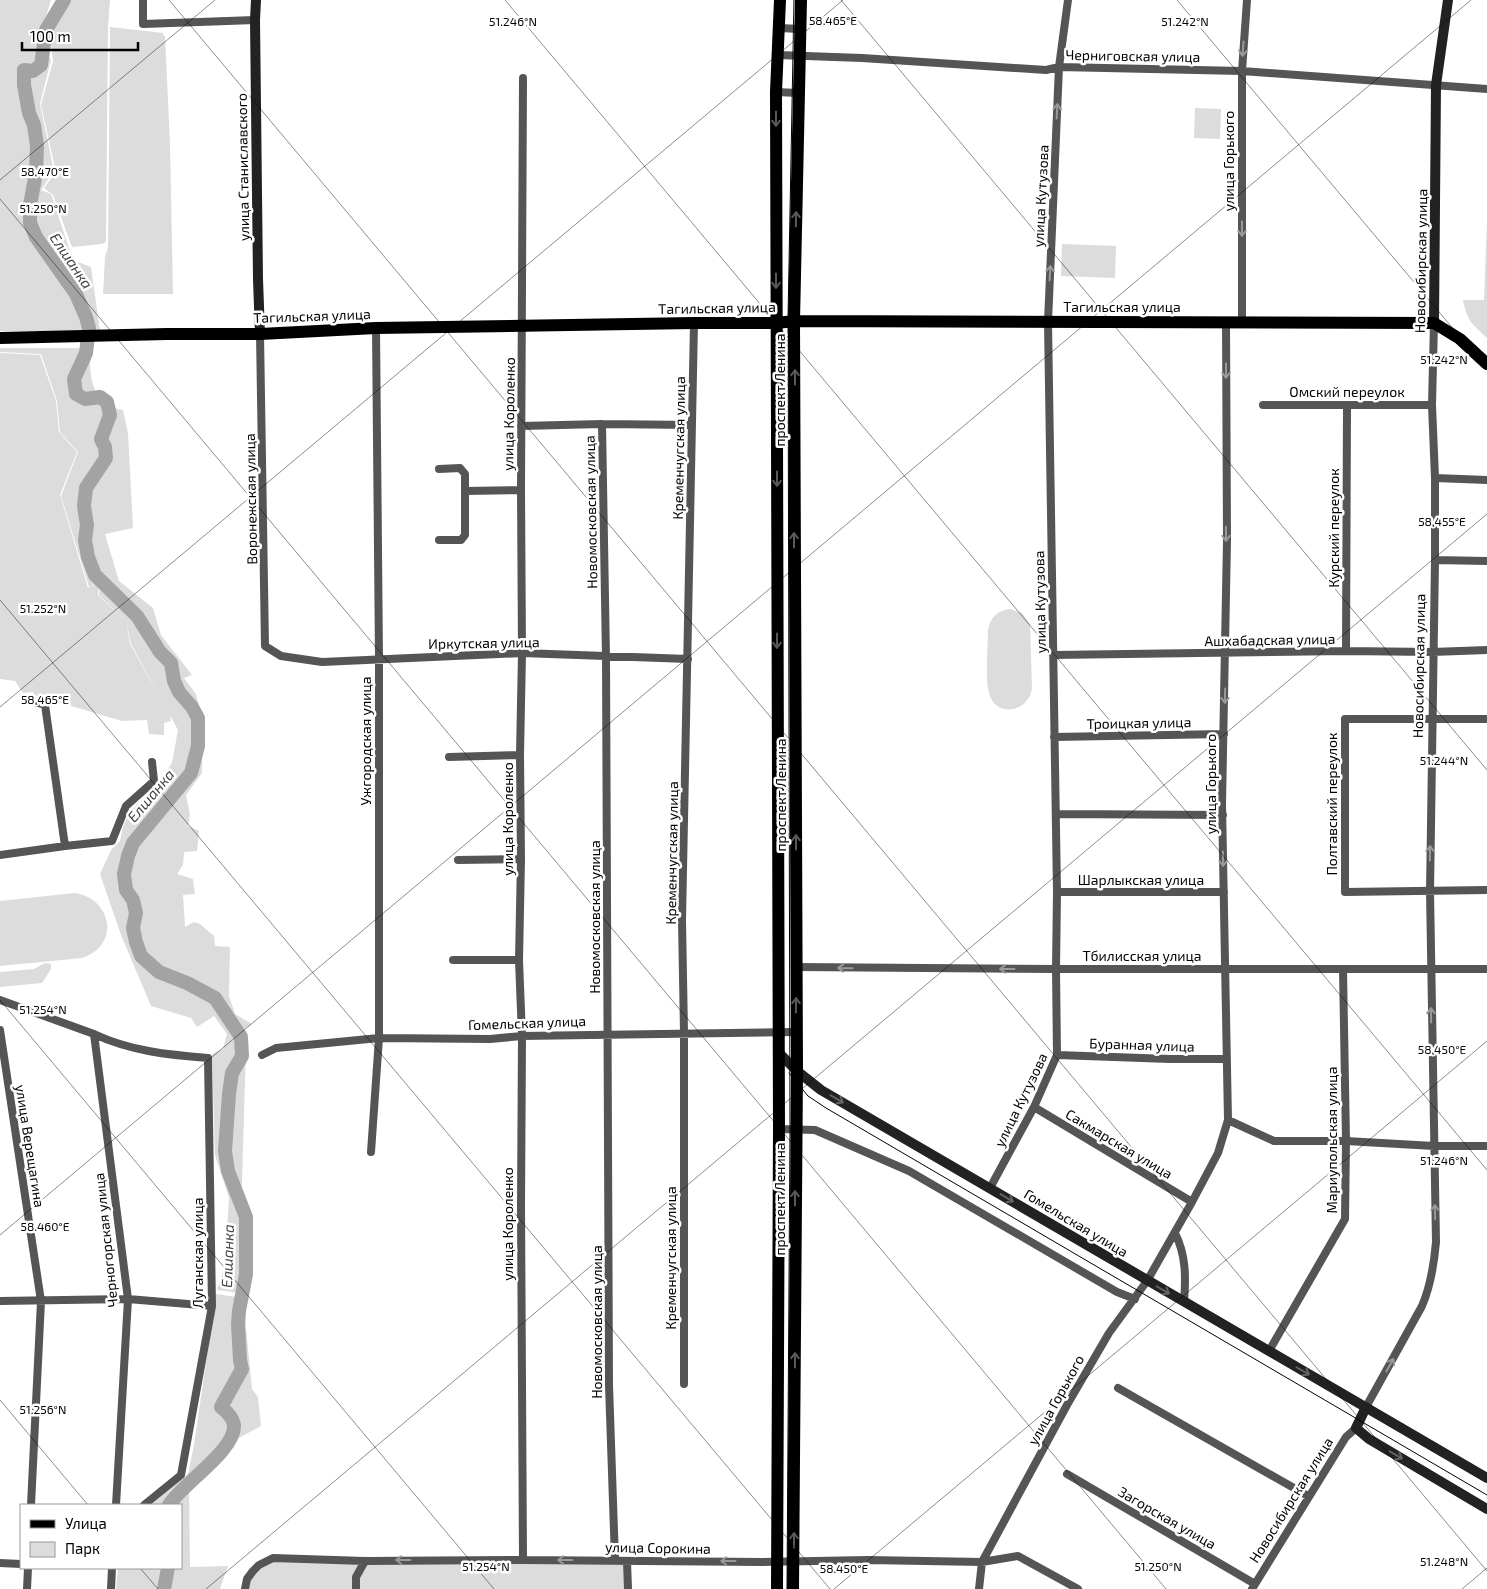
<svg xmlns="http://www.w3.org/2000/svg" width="1487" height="1589" viewBox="0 0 1487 1589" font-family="'Exo 2',sans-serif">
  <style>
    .green { fill: #dcdcdc }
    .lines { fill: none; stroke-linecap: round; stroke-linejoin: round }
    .river { stroke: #a3a3a3; stroke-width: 14 }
    .street { stroke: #555; stroke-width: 8 }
    .secondary { stroke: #222; stroke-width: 10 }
    .primary { stroke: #000; stroke-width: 12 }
    .tram { stroke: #000; stroke-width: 1 }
    .oneway { stroke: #999 }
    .oneway2 { stroke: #595959 }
    .oneway3 { stroke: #646464 }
    .ticks { fill: none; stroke: #000; stroke-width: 1; stroke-opacity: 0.45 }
    .labels { text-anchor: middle; stroke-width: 5; stroke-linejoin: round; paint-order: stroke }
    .street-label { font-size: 14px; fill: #000; stroke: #fff }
    .water-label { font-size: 15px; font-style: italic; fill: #444; stroke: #fff }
    .ticks-label { font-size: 12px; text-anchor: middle; fill: #000; stroke: #fff; stroke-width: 5; stroke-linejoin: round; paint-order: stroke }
  </style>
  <rect width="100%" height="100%" fill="#fff"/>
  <path class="green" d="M0,0H51L39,40L51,60L40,104L54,171L41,190L51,194L73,260L91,267L100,331H0Z
    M61,0H110L108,27L106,242L102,244L72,247L53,195L44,188L56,172L41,105L53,61L50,35Z
    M110,27L163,33V35L165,36L170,145L173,294H103L105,257L108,247Z
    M1195,108L1221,109L1220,139L1194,138Z
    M1487,221V338C1472,324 1467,321 1463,300H1484Z
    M1062,244L1116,246L1115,278L1061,276Z
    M0,348H91C89,375 90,381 102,405L123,410L128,433L133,528L105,534L119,581L153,608L161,635L192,675L184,678L196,694L203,722L202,773L186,795L190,815L188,826L199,831L197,851L184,852L183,865L177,874L193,879L195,894L183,895L185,927L194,922L200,924L214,936L215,946L230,947L229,996L235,1014L252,1024L238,1033L239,1042L246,1048L241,1214L249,1270L246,1288H242L241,1293L217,1290L225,1264L229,1198L215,1155L212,1054L223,1049L227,1034L214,1016L197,1027L191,1018L151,1006L121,935L100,874L111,850L120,841L123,827L130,811L154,789L172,763L178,730L131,644L126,621L99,595L101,580L89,587L61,496L78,452L60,432L57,401L41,354L0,352Z
    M0,353L40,355L56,401L59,432L77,452L60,495L88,588L100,581L98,595L126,621L130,644L170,715L171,721L164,723V735L149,734L147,720L122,721L34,695L33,692L23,693L15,681L0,679Z
    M1010,609L1022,613L1030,624L1032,688C1029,713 995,718 989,693C985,678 988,646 988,630C990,617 998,610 1010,609Z
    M75,893C113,899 120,946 82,958L0,966V901Z
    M45,963L51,964V969L42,983L0,987V972L34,969Z
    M216,1294L243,1298L252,1389L258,1397L261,1426L235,1440L215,1457L189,1483L190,1567L228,1566L220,1589H116L118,1568H181V1505H151L188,1474L194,1445Z
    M273,1558L627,1561L628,1589H245L247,1579Z"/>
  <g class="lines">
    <path class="river" d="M64,0L46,30L41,65L33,71L24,70V85L29,113L34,125L37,146L36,173L30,205V223L36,237L76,294L86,317L89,328L86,353L74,379L76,394L85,399L100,397L107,402L110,415L101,439L105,447L106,458L86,488L84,506L87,525L85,540L88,557L95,575L137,616L160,652L171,663L174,681L179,692L192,707L198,718V746L191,773L133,843L128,856L124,874L126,890L133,900L136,913L133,928L136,942L141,956L159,972L187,983L215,998L241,1037L242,1056L232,1073L229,1094L225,1151L228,1171L246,1217V1274L239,1311L238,1324L240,1360L242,1369L221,1407C226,1411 233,1418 234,1425C236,1450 182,1484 169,1505
      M164,1589L168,1568"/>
    <path class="street" d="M143,0V24L255,20
      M779,28L800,29
      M778,55L862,58L1046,70L1059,67L1242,71L1487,89
      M776,92L798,93
      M1242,323V71L1247,0
      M260,334L265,646L281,656L322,662L522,653L688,659
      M1263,405H1432
      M602,424L606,657L609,1385L615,1560
      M521,426L602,424L692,425
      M1435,478L1487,480
      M465,491L521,490
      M439,540H461L465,535V474L460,468L439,469
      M1435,560L1487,561
      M1346,651L1347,406
      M1053,655L1346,651L1432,652L1487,650
      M1487,719H1345V892L1487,890
      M1054,737L1224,734
      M449,757L520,755
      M1056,814L1223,815
      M65,846L112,841L126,806L154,781L152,762
      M0,855L65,846L45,705L27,700
      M458,860L521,859
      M1057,892H1224
      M453,960H519
      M797,967L1056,969H1487
      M0,1000L94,1034C130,1051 169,1055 208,1058L212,1306L181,1475L144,1505
      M0,1030L41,1301L31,1505
      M94,1034L128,1299L116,1505
      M262,1055L276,1048L379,1038L490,1039L522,1036L796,1032
      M1057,1055L1170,1059H1226
      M1034,1107L1192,1202
      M1228,1120L1274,1141H1346L1434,1146H1487
      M779,1129L815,1130L909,1171L1117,1292L1135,1299
      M371,1152L379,1038V659L376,328
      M990,1188L1034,1107L1057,1055L1056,969L1057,892L1048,322L1059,67L1068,0
      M1175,1233C1186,1255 1186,1277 1184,1302
      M0,1301L128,1299L212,1306
      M1269,1351L1345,1219L1346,1141L1343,969
      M684,1384V1033L682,920L694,323
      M1118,1388L1308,1496
      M1366,1407L1422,1306C1431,1285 1434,1265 1436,1242L1430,891L1435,560V478L1432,405L1434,323
      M1067,1474L1255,1584
      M523,1560L521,1206L522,1036L519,960L521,859L520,755L522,653L521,490L523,78
      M627,1561L628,1589
      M0,1563L21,1564
      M27,1589L28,1568
      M111,1589L112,1568
      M245,1589L247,1579L253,1571L259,1565L273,1558L365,1561L523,1560L762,1562L868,1560L982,1562L1018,1556L1078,1589
      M356,1589V1577L365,1561
      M979,1589L982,1562L1067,1405L1109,1333L1147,1281L1192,1202L1218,1153L1228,1120L1222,804L1227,540L1226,322
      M1252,1589L1346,1437L1356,1428"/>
    <path class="secondary" d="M256,0L255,20L258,279L260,334
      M1434,323L1436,85L1448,0
      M778,1052L797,1071L821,1090L1487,1478
      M1366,1407L1356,1428L1369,1439L1487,1509"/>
    <path class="primary" d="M0,338L167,334H260L376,328L694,323H777L794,321L1434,323L1460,339L1487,364
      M777,1589L779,1129L776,92L780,0
      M793,1589L797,1071L794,321L801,0"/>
    <path class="tram" d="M789,1073L808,1096L826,1108L1487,1495
      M787,1589L790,1129L788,318L794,0"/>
  </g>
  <defs><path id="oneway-shaft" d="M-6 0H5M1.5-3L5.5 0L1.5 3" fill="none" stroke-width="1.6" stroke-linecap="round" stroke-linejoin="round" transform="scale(1.25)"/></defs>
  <g class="oneway">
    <use href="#oneway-shaft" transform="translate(1243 49) rotate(94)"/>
    <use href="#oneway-shaft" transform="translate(1057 111) rotate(-87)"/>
    <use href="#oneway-shaft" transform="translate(1242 229) rotate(90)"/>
    <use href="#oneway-shaft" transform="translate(1050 273) rotate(-87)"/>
    <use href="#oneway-shaft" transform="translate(1226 371) rotate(90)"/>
    <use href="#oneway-shaft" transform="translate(1226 534) rotate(90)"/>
    <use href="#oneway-shaft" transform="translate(1225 696) rotate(91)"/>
    <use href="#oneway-shaft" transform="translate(1430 853) rotate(-89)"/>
    <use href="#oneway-shaft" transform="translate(1223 859) rotate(89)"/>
    <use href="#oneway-shaft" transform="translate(845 968) rotate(-179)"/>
    <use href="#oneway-shaft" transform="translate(1007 969) rotate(-180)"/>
    <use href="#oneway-shaft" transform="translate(1431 1015) rotate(-91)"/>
    <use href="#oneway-shaft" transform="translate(1435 1212) rotate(-91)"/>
    <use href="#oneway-shaft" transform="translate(1390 1365) rotate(-61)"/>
    <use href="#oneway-shaft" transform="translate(403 1560) rotate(180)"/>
    <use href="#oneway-shaft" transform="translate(565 1560) rotate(-180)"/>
    <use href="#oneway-shaft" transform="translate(728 1561) rotate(-180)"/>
  </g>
  <g class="oneway2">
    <use href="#oneway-shaft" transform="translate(776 119) rotate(90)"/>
    <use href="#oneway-shaft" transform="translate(796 219) rotate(-89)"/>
    <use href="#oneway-shaft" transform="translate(776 281) rotate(90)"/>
    <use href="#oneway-shaft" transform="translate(795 377) rotate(-90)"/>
    <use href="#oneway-shaft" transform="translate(777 479) rotate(90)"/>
    <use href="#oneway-shaft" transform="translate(794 540) rotate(-90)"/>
    <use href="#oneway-shaft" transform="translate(777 641) rotate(90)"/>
    <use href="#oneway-shaft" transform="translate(796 842) rotate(-90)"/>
    <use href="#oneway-shaft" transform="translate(796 1005) rotate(-89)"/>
    <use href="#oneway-shaft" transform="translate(795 1198) rotate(-90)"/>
    <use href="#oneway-shaft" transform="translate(795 1360) rotate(-90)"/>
    <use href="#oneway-shaft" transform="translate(794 1540) rotate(-90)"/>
  </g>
  <g class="oneway3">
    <use href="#oneway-shaft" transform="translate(837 1099) rotate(30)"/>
    <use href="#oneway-shaft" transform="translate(1007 1198) rotate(31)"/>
    <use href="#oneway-shaft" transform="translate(1163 1290) rotate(30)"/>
    <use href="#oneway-shaft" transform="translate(1303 1371) rotate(30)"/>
    <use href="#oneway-shaft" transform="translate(1396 1455) rotate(30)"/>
  </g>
  <path class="ticks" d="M169,0L1487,1571M505,0L1487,1170M841,0L1487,770M1177,0L1487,369M0,180L215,0M0,199L1166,1589M0,600L830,1589M0,707L843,0M0,1000L494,1589M0,1235L1471,0M0,1400L88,1505M140,1568L158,1589M206,1589L1487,514M834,1589L1487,1041M1462,1589L1487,1568"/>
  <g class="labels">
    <g class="street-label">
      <text transform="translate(1133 56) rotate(1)" y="5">Черниговская улица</text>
      <text transform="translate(1229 161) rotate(-90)" y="5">улица Горького</text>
      <text transform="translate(243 167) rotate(-91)" y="5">улица Станиславского</text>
      <text transform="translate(1041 196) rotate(-87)" y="5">улица Кутузова</text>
      <text transform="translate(1421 261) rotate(-89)" y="5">Новосибирская улица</text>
      <text x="1122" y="312">Тагильская улица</text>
      <text transform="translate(717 308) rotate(-1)" y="5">Тагильская улица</text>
      <text transform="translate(312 316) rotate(-2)" y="5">Тагильская улица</text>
      <text transform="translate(780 390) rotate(-90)" y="5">проспект Ленина</text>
      <text x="1347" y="397">Омский переулок</text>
      <text transform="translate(509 414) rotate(-89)" y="5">улица Короленко</text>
      <text transform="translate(679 448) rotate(-89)" y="5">Кременчугская улица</text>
      <text transform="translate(251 499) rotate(-91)" y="5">Воронежская улица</text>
      <text transform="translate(591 512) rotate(-91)" y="5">Новомосковская улица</text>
      <text transform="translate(1334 528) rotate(-90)" y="5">Курский переулок</text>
      <text transform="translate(1040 602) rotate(-91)" y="5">улица Кутузова</text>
      <text transform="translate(1270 640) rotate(-1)" y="5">Ашхабадская улица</text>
      <text transform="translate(484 643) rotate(-1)" y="5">Иркутская улица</text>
      <text transform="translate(1419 666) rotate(-89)" y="5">Новосибирская улица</text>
      <text transform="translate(1139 723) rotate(-1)" y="5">Троицкая улица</text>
      <text transform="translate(366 741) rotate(-90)" y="5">Ужгородская улица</text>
      <text transform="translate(1211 784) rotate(-90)" y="5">улица Горького</text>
      <text transform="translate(781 795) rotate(-90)" y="5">проспект Ленина</text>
      <text transform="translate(1332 804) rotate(-90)" y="5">Полтавский переулок</text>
      <text transform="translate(508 819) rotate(-90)" y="5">улица Короленко</text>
      <text transform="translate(672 853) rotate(-89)" y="5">Кременчугская улица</text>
      <text x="1141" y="885">Шарлыкская улица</text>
      <text transform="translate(595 917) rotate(-90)" y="5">Новомосковская улица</text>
      <text x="1142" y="961">Тбилисская улица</text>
      <text transform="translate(527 1023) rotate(-2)" y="5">Гомельская улица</text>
      <text transform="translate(1142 1045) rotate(2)" y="5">Буранная улица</text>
      <text transform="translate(1021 1100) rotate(-64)" y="5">улица Кутузова</text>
      <text transform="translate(1332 1140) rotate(-90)" y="5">Мариупольская улица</text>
      <text transform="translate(1119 1144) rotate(31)" y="5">Сакмарская улица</text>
      <text transform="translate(30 1146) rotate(81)" y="5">улица Верещагина</text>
      <text transform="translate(780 1199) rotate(-90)" y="5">проспект Ленина</text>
      <text transform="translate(1076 1223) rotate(31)" y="5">Гомельская улица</text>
      <text transform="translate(508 1224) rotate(-90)" y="5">улица Короленко</text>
      <text transform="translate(106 1240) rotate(-96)" y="5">Черногорская улица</text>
      <text transform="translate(198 1253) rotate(-90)" y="5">Луганская улица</text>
      <text transform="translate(671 1258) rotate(-90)" y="5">Кременчугская улица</text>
      <text transform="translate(597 1322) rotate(-90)" y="5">Новомосковская улица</text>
      <text transform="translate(1056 1400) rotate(-61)" y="5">улица Горького</text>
      <text transform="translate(1291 1500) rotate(-58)" y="5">Новосибирская улица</text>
      <text transform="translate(1167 1518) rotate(30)" y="5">Загорская улица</text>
      <text transform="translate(658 1548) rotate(1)" y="5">улица Сорокина</text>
    </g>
    <g class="water-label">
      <text transform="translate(71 261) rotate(56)" y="5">Елшанка</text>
      <text transform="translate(151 796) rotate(-50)" y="5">Елшанка</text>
      <text transform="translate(228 1256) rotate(-88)" y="5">Елшанка</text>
    </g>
  </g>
  <g class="ticks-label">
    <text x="833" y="25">58.465°E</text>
    <text x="513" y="26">51.246°N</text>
    <text x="1185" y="26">51.242°N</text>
    <text x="45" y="176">58.470°E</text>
    <text x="43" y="213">51.250°N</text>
    <text x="1444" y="364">51.242°N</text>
    <text x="1442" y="526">58.455°E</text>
    <text x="43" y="613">51.252°N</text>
    <text x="45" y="704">58.465°E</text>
    <text x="1444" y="765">51.244°N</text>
    <text x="43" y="1014">51.254°N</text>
    <text x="1442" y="1054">58.450°E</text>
    <text x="1444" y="1165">51.246°N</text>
    <text x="45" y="1231">58.460°E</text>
    <text x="43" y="1414">51.256°N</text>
    <text x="1444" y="1566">51.248°N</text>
    <text x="486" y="1571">51.254°N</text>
    <text x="1158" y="1571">51.250°N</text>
    <text x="844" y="1573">58.450°E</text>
  </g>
  <rect x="20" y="1504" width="162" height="65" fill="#ffffff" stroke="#999999"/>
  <rect x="30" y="1520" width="25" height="8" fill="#000000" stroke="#999999"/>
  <text x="65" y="1529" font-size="15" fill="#000000">Улица</text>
  <rect x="30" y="1542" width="25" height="15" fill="#dcdcdc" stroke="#999999"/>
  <text x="65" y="1554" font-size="15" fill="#000000">Парк</text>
  <path d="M22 42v8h116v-8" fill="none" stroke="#000000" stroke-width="2.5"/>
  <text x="30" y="42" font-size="15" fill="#000000" stroke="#ffffff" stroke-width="4" paint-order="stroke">100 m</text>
</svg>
